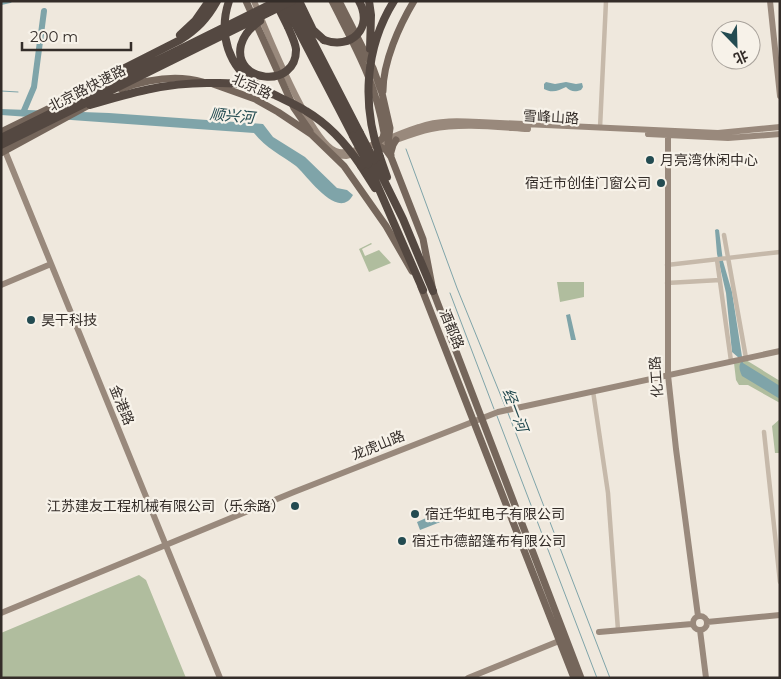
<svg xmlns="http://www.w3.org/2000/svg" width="781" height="679" viewBox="0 0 781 679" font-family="Montserrat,'Noto Sans SC',sans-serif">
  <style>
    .green { fill: #b0bd9e }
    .water { fill: #7fa4a9 }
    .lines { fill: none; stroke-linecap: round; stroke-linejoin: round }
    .stream { stroke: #7fa4a9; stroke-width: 1 }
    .canal { stroke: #7fa4a9; stroke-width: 4 }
    .river { stroke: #7fa4a9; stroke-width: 6 }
    .street { stroke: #c6b9aa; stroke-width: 4.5 }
    .secondary { stroke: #99897c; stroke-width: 6 }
    .primary { stroke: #75665b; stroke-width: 7 }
    .highway { stroke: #544841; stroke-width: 8 }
    .highway-bridge { stroke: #544841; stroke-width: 8 }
    .poi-dot { fill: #234b51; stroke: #f7f2e9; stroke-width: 2 }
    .labels { text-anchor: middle; stroke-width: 4.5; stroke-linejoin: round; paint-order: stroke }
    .street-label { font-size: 14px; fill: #342d29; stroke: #f7f2e9 }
    .poi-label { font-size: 14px; fill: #342d29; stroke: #f7f2e9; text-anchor: start }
    .water-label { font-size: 15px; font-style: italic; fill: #234b51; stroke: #f7f2e9 }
  </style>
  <rect width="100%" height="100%" fill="#efe8dd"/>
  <path class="green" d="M371,243L372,244L362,249L365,256L379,250L391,263L369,272L359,249Z
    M557,282H584V297L560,302Z
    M746,360L780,381V403L748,385H739L736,380L734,363Z
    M780,419V453H775L772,426Z
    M139,575L146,580L186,678H1V633Z"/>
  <path class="water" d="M546,82L555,84L566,82L576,84L582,83L583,87L581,90C575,92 571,92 566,87C559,90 553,94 544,89V84Z
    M1,109L109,113L263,124L273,137L305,157L337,188L347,190L353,195C338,222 306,174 296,166C281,155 266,148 254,133L1,115Z
    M717,229L719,230L723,261L732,292L743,363L780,386V399L742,376C740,371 738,367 741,362L739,358L732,352L726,293L717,254L715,230Z
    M570,314L576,340H571L566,315Z
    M440,512L443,521L420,530L417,522Z"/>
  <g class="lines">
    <path class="stream" d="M1,91L18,92
      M406,149L457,288L505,406
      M450,293L494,409
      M508,413L610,678
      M497,416L597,678"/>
    <path class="canal" d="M1,3L10,1"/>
    <path class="river" d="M23,113L34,87L44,11"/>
    <path class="street" d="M600,128L606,1
      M724,235L746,358
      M717,260L731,361
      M667,265L780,252
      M667,283L720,280
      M593,391L608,493L618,630
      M764,432L780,582"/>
    <path class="secondary" d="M254,1C265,27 312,149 339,152C359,154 398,133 419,127C439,120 459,121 479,122L718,133L780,127
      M770,1L780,96
      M648,134L728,138L780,134
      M668,135V375L676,449L698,616
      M3,146L220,678
      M376,147C395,141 412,133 431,129C462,123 496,127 528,129
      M333,155L346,156L357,153
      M1,285L51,264
      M1,613L294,492L498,412L780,351
      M693 623a7 7 0 1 1 14 0a7 7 0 1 1-14 0Z
      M707,622L780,615
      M700,630L706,678
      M599,632L692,624
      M468,678L564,639"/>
    <path class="primary" d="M246,1L294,108L310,131
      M332,1C355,47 376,82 384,133L383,138L379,141
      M339,1L373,68L382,93L390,128L388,143L391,155
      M213,84L255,99L278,112L311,134L344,166L386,226L412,271
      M121,89C148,79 175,74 203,82
      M383,91C383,62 399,26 414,1
      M1,132L95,86
      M379,146L386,150L391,157L423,239L433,291L581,678
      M391,152L393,145L396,140
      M1,153L91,104
      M421,287L574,678"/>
    <path class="highway" d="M283,1L353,136
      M292,1L360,133
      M299,1L313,30L324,40
      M276,3L288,27
      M380,157L387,177
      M374,160L403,219L433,291
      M368,164L423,290
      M361,166L375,188"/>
    <path class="highway-bridge" d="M229,1C218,34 228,68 259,86
      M369,1L371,15L370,49
      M260,21C251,27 244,34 241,45C232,83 297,90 296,49C295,42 291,34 288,27
      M180,35L195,21L209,1
      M324,40C351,50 374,28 359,1
      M90,89L107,77L180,40C197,29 207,19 217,1
      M271,93C282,99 295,104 306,111C328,124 347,145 361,166
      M90,105C130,93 165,83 207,83C220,83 233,82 246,85C256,88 265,92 275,95
      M360,133L374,160
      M353,136L368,164
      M1,138L277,1
      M1,145L292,1
      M380,157C362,106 364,49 394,1"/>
  </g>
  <g class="poi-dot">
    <circle cx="650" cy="160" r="5"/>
    <circle cx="661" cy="183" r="5"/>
    <circle cx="31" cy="320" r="5"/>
    <circle cx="295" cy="506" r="5"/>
    <circle cx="415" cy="514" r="5"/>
    <circle cx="402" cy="541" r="5"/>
  </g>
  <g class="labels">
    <g class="street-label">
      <text transform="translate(252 86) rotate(24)" y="5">北京路</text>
      <text transform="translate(87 88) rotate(-27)" y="5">北京路快速路</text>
      <text transform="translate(551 117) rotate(3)" y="5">雪峰山路</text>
      <text transform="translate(452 329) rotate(68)" y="5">酒都路</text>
      <text transform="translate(656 377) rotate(-94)" y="5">化工路</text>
      <text transform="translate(122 405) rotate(68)" y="5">金港路</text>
      <text transform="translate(378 445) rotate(-22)" y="5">龙虎山路</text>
    </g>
    <g class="poi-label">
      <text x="660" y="165">月亮湾休闲中心</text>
      <text x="651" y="188" text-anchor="end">宿迁市创佳门窗公司</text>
      <text x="41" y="325">昊干科技</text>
      <text x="285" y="511" text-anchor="end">江苏建友工程机械有限公司（乐余路）</text>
      <text x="425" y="519">宿迁华虹电子有限公司</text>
      <text x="412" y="546">宿迁市德韶篷布有限公司</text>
    </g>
    <g class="water-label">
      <text transform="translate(232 116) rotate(5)" y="5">顺兴河</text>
      <text transform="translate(515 410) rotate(69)" y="5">经一河</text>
    </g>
  </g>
  <rect width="781" height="679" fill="none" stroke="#342d29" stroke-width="5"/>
  <g transform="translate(736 45) rotate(157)"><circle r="24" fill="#f7f2e9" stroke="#a9a39c"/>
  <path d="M0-4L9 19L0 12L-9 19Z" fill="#234b51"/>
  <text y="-8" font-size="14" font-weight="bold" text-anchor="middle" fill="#342d29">北</text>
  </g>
  <path d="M22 42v8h109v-8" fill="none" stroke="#342d29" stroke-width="2.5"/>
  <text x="30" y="42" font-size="15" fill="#342d29" stroke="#f7f2e9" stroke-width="4" paint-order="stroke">200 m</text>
</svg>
